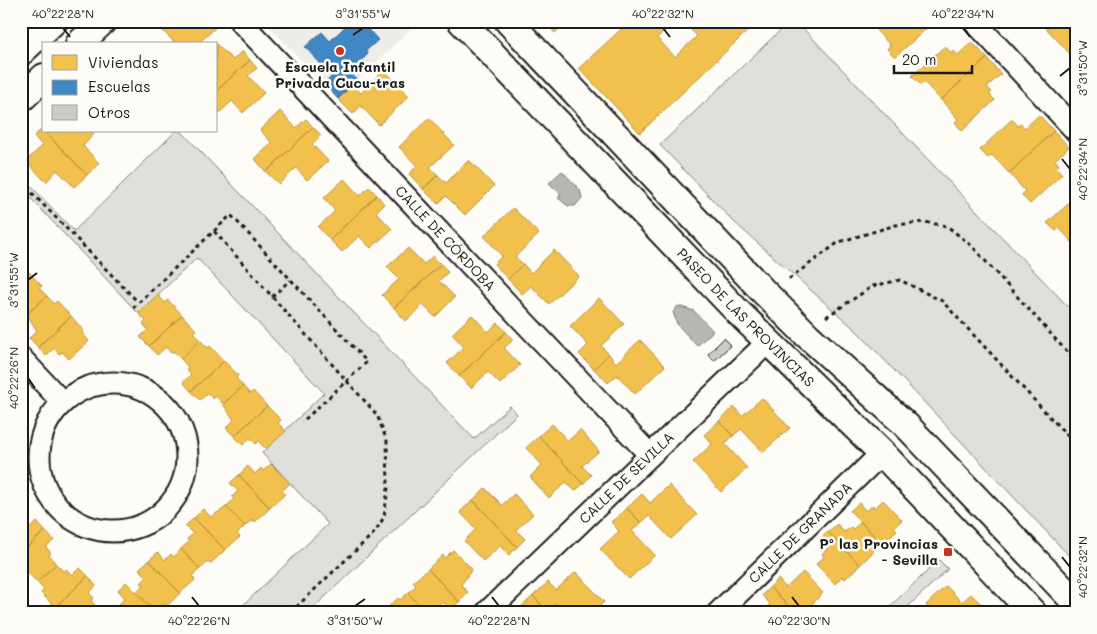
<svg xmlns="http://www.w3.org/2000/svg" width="1097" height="634" viewBox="0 0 1097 634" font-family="Mali,sans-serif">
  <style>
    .built { fill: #eeede9 }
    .green { fill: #e0dfdb; stroke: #7e7e7c }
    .water { fill: #b7b6b2; stroke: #797876 }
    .homes { fill: #f2c14e; stroke: #b2903f }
    .schools { fill: #3f88c5; stroke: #346892 }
    .building { fill: #cccbc8; stroke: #1c1c1c }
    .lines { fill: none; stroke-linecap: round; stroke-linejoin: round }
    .minor-casing { stroke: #1c1c1c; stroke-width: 25 }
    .tertiary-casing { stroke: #1c1c1c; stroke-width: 30 }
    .path { stroke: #1c1c1c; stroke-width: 3; stroke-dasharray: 4 4; stroke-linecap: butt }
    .minor { stroke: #fdfcf7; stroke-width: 21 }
    .tertiary { stroke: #fdfcf7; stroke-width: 26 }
    .ticks { fill: none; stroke: #1c1c1c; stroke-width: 2 }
    .poi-dot { fill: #c8321e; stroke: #fdfcf7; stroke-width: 2 }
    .labels { text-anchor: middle; stroke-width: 5; stroke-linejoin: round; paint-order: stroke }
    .poi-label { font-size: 14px; font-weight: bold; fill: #1c1c1c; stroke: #fdfcf7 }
    .street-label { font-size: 14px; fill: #1c1c1c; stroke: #fdfcf7 }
    .neatline { fill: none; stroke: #1c1c1c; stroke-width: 2 }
    .ticks-label { font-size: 12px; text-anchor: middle; fill: #1c1c1c }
  </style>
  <rect width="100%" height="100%" fill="#fdfcf7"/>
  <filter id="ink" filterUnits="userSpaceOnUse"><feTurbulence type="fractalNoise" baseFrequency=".02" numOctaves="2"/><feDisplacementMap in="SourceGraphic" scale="10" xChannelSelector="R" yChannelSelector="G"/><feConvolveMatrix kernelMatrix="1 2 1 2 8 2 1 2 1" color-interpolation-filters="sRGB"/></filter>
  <g filter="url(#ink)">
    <path class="built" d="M264,21H419L338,99Z"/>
    <path class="green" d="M790,21H796L1076,315V563L858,332L733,221L660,145Z
      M172,131H181L474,439L510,406L517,414L308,613H235L328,524L262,453L324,393L197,258L138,313L23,190L29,184L74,231L174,133Z
      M939,560L948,569L901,613H883Z"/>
    <path class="water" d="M562,171L580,190L582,198L575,206H568L558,198L561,195L549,183Z
      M678,306L694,311L713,331L697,346L677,324L673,312Z"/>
    <path class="homes" d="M172,21H193L199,27L205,21H210L216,27L198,44H172L174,42L162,30Z
      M543,21H567L555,33Z
      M630,21H675L657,38L675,57L697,36L682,21H758L640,133L579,68Z
      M880,21H922L927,28L895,57L887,49L890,45L873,27Z
      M1047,21H1076V55L1073,57L1043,25Z
      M972,42L987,58L941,100L924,82L921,85L912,76L945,46L951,53L954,51L958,55Z
      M216,44L233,60L242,51L250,60L216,91Z
      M987,58L1001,74L987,87L992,92L989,94L995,100L962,131L955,122L958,119L941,100Z
      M250,60L257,68L248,76L264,93L243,113L232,101L216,116V91Z
      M384,70L409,96L379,125L361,106L353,114L338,99L353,85L361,93Z
      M280,111L296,128L306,119L313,127L266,172L255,159L272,143L260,130Z
      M1039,115L1054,131L1009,173L992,155L988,158L980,150L1012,119L1018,126L1021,124L1025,128Z
      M429,118L454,145L430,167L438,175L423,189L409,174L417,166L399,147Z
      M313,127L321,135L312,144L328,161L307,180L296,168L279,184L266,172Z
      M42,129L87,175L74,187L57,170L46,182L26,161L42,146L34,136Z
      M44,131H92L94,134L83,146L99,163L87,175Z
      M1054,131L1069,147L1055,160L1059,165L1056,167L1062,174L1030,204L1022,195L1025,191L1009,173Z
      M469,160L494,186L465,215L446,196L438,204L423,189L438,175L446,183Z
      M344,179L360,196L369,187L377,195L330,240L318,227L335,211L324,198Z
      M377,195L384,204L376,212L392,229L371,248L359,236L342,252L330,240Z
      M1076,197V246L1059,228L1056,231L1047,223Z
      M513,208L539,234L515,257L523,264L508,279L494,264L502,256L484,236Z
      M408,248L424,264L433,256L441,264L394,308L382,295L399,279L387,267Z
      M554,250L579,276L549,304L531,286L522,294L508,279L523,264L531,273Z
      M441,264L448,272L439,281L455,297L435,317L423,305L406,321L394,308Z
      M28,271L42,286L39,288L47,296L27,314L21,309V278Z
      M158,295L165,303L168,300L182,315L149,346L140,337L148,330L143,324L146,321L138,313Z
      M47,296L54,304L57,301L71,316L38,347L29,338L37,331L27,314Z
      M599,298L624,324L601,346L609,354L594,369L579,354L588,345L570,326Z
      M182,315L196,330L193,332L200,340L181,359L174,351L171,353L166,347L157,355L149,346Z
      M472,315L488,332L498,323L506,332L459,376L447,363L464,347L452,334Z
      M71,316L84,331L82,333L89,341L69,359L62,352L59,354L54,348L46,356L38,347Z
      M506,332L513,340L504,348L520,365L500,384L488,372L471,388L459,376Z
      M200,340L208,348L210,346L224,361L191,391L183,382L191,375L186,369L188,367L181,359Z
      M640,340L665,366L635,394L617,375L608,383L594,369L609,354L616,363Z
      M224,361L238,375L236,378L243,386L223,404L216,396L213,399L208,393L200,400L191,391Z
      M243,386L250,394L253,391L267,406L234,436L226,428L234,420L223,404Z
      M762,398L790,428L763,452L741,429L733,436L719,421L734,407L742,416Z
      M267,406L281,420L278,423L286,431L266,449L258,441L256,444L250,438L243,445L234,436Z
      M719,421L733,436L725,444L747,468L721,492L693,462L712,444L704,435Z
      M552,424L568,441L580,430L599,451L582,466L591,475L583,484L539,436Z
      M539,436L583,484L575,491L566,482L549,498L530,477L542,465L526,448Z
      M271,464L290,483L282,491L285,494L270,508L239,475L248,466L255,474L261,468L263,471Z
      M239,475L270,508L255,522L253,519L245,526L226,507L234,499L232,497L238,491L230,483Z
      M669,485L697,515L671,539L649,516L641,523L627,508L642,494L650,503Z
      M485,488L502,505L514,494L533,514L516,530L525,539L517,547L473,500Z
      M473,500L517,547L509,555L500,546L483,561L464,541L476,529L460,512Z
      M883,500L902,520L894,527L897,530L882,544L850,511L859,503L866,511L873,505L875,508Z
      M226,507L245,526L237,534L240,537L225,550L194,518L203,509L211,517Z
      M627,508L641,523L632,531L655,555L629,579L600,549L619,531L611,522Z
      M194,518L225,550L210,564L208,562L200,569L181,549L189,542L187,539L193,534L185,526Z
      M37,522L45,531L21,553V526L24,524L29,529Z
      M861,522L879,541L872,549L874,551L860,565L828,532L837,524L844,532L851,527L853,529Z
      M45,531L54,540L46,547L51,553L49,555L56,564L37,582L29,574L26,577L21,571V553Z
      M828,532L860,565L845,579L842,576L835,584L816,564L824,557L822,554L828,548L820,539Z
      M181,549L200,569L192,576L195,580L180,593L149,560L158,552L165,560L171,554L174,557Z
      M453,550L472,569L461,585L468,592L459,602L428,569L443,555L445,558Z
      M149,560L180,593L166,607L163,604L155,612L136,592L144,585L141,583L147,577L139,569Z
      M56,564L64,572L66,569L72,575L80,568L88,576L55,607L41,593L44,590L37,582Z
      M428,569L459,602L450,610L443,602L437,608L435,605L427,613L408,593L416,586L413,582Z
      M576,572L604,602L593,613H564L555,603L547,611L533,596L548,582L556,590Z
      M803,572L823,593L811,605L818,613H795L770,587L778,579L786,588Z
      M88,576L96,586L89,593L94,598L91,601L99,609L95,613H60L55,607Z
      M126,582L136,592L156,613H115L122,606L119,604L125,598L118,590Z
      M946,586L962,602L971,594L979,602L968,613H933L926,605Z
      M770,587L795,613H761L770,604L762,595Z
      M408,593L427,613L384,611L398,598L400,600Z
      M533,596L547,611L545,613H521L518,610Z
      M979,602L987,610L984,613H968Z"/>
    <path class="schools" d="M351,21H361L378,40L366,51L368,54L350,72L357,80L338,99L324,84L332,76L305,47L322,32L330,41Z"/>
    <path class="building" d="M724,338L731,345L714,361L708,354Z"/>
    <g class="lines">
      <defs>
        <g id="minor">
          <path id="s1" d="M240,21L650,455"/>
          <path d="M974,21L1076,131"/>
          <path d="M21,358L62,402"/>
          <circle cx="113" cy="457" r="74"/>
          <path id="s2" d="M486,613L768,342"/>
          <path id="s3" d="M718,613L882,453"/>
        </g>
        <g id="tertiary">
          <path id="s4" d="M461,21L739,313L882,453L1033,613"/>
          <path d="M508,21L763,291L807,335L907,426L1076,603"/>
          <path d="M79,44L103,21"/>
          <path d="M21,52L54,21"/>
          <path d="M21,99L44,77"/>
        </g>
      </defs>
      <use href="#minor" class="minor-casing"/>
      <use href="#tertiary" class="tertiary-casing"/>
      <path class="path" d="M32,193L137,301
        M214,231L231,215L367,362L302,422
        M789,279L839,242L896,225L924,222L947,226L972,246L1076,362
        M272,297L290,280
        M133,308L214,231L377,415L387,441L388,488L384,517L375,532L290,613
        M826,317L873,286L900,280L942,301L1076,445"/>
      <use href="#minor" class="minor"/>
      <use href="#tertiary" class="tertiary"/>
    </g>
  </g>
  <path class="ticks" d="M63,28L70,37M663,28L670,37M963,28L970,37M353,35L363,28M1060,76L1070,68M1062,159L1070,169M28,280L37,273M28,378L35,388M1062,557L1070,567M192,597L199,606M492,597L499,606M792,597L799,606M355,606L365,599"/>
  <g class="poi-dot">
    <circle cx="340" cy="51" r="5"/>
    <rect x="943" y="547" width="10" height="10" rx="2.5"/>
  </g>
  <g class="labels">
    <g class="poi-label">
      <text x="340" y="72">Escuela Infantil<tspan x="340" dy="16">Privada Cucu-tras</tspan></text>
      <text x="938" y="549" text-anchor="end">Pº las Provincias<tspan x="938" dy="16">- Sevilla</tspan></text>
    </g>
    <g class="street-label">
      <text dy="5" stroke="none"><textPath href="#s1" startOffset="299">CALLE DE CÓRDOBA</textPath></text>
      <text dy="5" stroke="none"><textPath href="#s4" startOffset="411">PASEO DE LAS PROVINCIAS</textPath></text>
      <text dy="5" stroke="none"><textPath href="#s2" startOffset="195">CALLE DE SEVILLA</textPath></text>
      <text dy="5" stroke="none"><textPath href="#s3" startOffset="115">CALLE DE GRANADA</textPath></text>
    </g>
  </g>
  <rect width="1097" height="634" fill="none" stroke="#fdfcf7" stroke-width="55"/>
  <rect x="42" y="42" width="175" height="90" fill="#fdfcf7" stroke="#a3a29f"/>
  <rect x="52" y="55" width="25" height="15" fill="#f2c14e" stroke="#a3a29f"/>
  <text x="88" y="68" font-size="15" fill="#1c1c1c">Viviendas</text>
  <rect x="52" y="80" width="25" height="15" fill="#3f88c5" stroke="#a3a29f"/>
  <text x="88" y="92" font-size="15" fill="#1c1c1c">Escuelas</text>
  <rect x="52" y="105" width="25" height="15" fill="#cccbc8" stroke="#a3a29f"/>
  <text x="88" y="118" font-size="15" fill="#1c1c1c">Otros</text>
  <path d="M894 65v8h78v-8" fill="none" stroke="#1c1c1c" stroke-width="2.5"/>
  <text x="902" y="65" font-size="15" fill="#1c1c1c" stroke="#fdfcf7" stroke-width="4" paint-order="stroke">20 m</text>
  <rect x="28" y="28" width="1042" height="578" class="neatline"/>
  <g class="ticks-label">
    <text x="63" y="18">40°22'28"N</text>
    <text x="363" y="18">3°31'55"W</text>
    <text x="663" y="18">40°22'32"N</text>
    <text x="963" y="18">40°22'34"N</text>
    <text transform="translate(1083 68) rotate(-90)" y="4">3°31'50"W</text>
    <text transform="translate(1083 169) rotate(-90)" y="4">40°22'34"N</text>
    <text transform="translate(14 280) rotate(-90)" y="4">3°31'55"W</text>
    <text transform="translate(14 378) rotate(-90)" y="4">40°22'26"N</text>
    <text transform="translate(1083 567) rotate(-90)" y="4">40°22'32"N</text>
    <text x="199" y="625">40°22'26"N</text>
    <text x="355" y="625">3°31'50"W</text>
    <text x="499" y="625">40°22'28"N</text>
    <text x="799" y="625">40°22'30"N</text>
  </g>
</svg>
